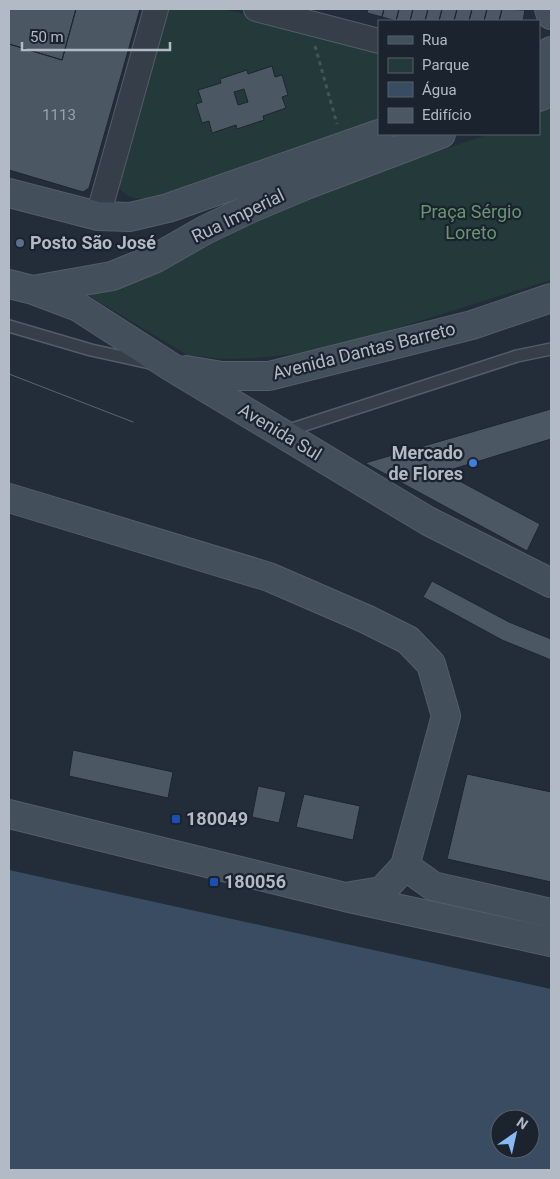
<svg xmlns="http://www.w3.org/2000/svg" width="560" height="1179" viewBox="0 0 560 1179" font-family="Roboto,sans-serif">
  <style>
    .green { fill: #24393a }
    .water { fill: #394c61; fill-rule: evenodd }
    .building { fill: #4b5864; stroke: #1d2630; fill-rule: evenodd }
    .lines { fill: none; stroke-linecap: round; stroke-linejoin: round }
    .service-casing { stroke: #545d67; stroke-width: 14 }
    .minor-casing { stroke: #545d67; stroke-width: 26 }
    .secondary-casing { stroke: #545d67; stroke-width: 30 }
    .path { stroke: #425657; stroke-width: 3; stroke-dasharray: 4 4; stroke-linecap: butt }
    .service { stroke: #363f49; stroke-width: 11 }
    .minor { stroke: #363f49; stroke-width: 24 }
    .secondary { stroke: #444f5c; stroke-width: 28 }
    .tram { stroke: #586470; stroke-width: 1 }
    .service-dot { fill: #5c6f8a; stroke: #1b242e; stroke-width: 2 }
    .shop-dot { fill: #3f7fe0; stroke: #1b242e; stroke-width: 2 }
    .transit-dot { fill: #1a4fb4; stroke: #1b242e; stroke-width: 2 }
    .labels { text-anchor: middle; stroke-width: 4.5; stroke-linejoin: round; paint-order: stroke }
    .number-label { font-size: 15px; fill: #98a2ad }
    .park-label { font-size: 18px; fill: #699570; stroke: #1b242e }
    .street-label { font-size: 18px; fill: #b1bac5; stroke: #1b242e }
    .poi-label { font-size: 18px; font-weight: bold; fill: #b1bac5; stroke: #1b242e; text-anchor: start }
  </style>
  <rect width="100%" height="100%" fill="#232d39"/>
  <path class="green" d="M166,9H223L379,47V124L164,198C147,199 125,203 117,183Z
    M546,107H551V280L346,344L302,353L256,358L223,359L187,355L91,297V294L208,240L349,182L489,134H539V111Z"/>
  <path class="water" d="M9,870L551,989V1170H9ZM500,1119H530V1149H500Z"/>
  <path class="building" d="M9,9H76L62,60L9,44Z
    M76,9H140L89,188L83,192L9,170V44L62,60Z
    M368,9H384L382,17L367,13Z
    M384,9H399L396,21L382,17Z
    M399,9H413L410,21H396Z
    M413,9H428L425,21H410Z
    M428,9H442L439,21H425Z
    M442,9H457L454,21H439Z
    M457,9H472L469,21H454Z
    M472,9H487L484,21H469Z
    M487,9H502L499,21H484Z
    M502,9L525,10L523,21H499Z
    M272,66L275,77L282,75L288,95L282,97L286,108L263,116L264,120L237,129L236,125L212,133L209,121L202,123L196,104L202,102L198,90L221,83L220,79L247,70L248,74ZM244,89L248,102L238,105L234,92Z
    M551,409V439L450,470V476L540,524L527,551L365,463Z
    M432,581L509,622L551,639V660L502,640L423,597Z
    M73,750L173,772L168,798L69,776Z
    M467,774L551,792V882L447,859Z
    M258,786L286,792L279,823L252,817Z
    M304,794L360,806L353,840L296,827Z"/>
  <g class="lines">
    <defs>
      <path id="service" d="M9,326L91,350L150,363
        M283,432L517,356L551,349"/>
      <path id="minor" d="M256,9L379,41
        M98,216L156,9"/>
      <path id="secondary" d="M549,9L551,15
        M539,75L551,51
        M539,97L551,92
        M9,193L98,216L130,217L168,208L379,134
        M9,284L33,290L78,307L173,368L428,521L551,583
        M33,290L112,276L156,258L205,230L249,209L306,185L441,134
        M186,370L222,376H269L472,325L551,298
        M9,498L269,577L366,619L408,640L431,664L446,716L405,866L433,886L551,913
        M9,814L345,897L551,942
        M351,896L382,891L405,866"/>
    </defs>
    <use href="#service" class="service-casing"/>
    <use href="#minor" class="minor-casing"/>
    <use href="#secondary" class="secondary-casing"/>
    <path class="path" d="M315,46L337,124"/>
    <use href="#service" class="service"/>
    <use href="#minor" class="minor"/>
    <use href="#secondary" class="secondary"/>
    <path class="tram" d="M9,374L133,422"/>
  </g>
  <circle class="service-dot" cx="20" cy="243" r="5"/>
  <circle class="shop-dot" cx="473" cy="463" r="5"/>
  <g class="transit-dot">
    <rect x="171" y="814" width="10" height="10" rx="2.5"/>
    <rect x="209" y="877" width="10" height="10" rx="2.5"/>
  </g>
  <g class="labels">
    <g class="number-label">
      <text x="59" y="120">1113</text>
    </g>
    <g class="park-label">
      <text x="471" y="218">Praça Sérgio<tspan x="471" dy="21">Loreto</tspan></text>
    </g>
    <g class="street-label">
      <text transform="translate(238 216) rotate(-26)" y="6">Rua Imperial</text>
      <text transform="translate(364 351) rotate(-14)" y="6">Avenida Dantas Barreto</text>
      <text transform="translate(280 432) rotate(31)" y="6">Avenida Sul</text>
    </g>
    <g class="poi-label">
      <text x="30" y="249">Posto São José</text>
      <text x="463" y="459" text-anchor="end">Mercado<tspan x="463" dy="21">de Flores</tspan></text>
      <text x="186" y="825">180049</text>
      <text x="224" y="888">180056</text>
    </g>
  </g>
  <rect width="560" height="1179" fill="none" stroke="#b1bac5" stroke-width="20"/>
  <rect x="378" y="20" width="162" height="115" fill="#1b242e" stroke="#57606a"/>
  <rect x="388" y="36" width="25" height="8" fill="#444f5c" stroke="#57606a"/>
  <text x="422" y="45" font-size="15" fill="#b1bac5">Rua</text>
  <rect x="388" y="58" width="25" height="15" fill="#24393a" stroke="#57606a"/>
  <text x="422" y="70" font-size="15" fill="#b1bac5">Parque</text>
  <rect x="388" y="82" width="25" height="15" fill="#394c61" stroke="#57606a"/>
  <text x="422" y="95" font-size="15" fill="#b1bac5">Água</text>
  <rect x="388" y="108" width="25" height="15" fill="#4b5864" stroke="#57606a"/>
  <text x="422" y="120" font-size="15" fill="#b1bac5">Edifício</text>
  <g transform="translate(515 1134) rotate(34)"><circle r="24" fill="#1b242e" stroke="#57606a"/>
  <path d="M0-4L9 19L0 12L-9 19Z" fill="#89b9f2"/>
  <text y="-8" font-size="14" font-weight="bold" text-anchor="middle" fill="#b1bac5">N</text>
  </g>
  <path d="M22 42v8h148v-8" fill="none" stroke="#b1bac5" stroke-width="2.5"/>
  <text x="30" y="42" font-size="15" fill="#b1bac5" stroke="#1b242e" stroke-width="4" paint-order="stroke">50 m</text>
</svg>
